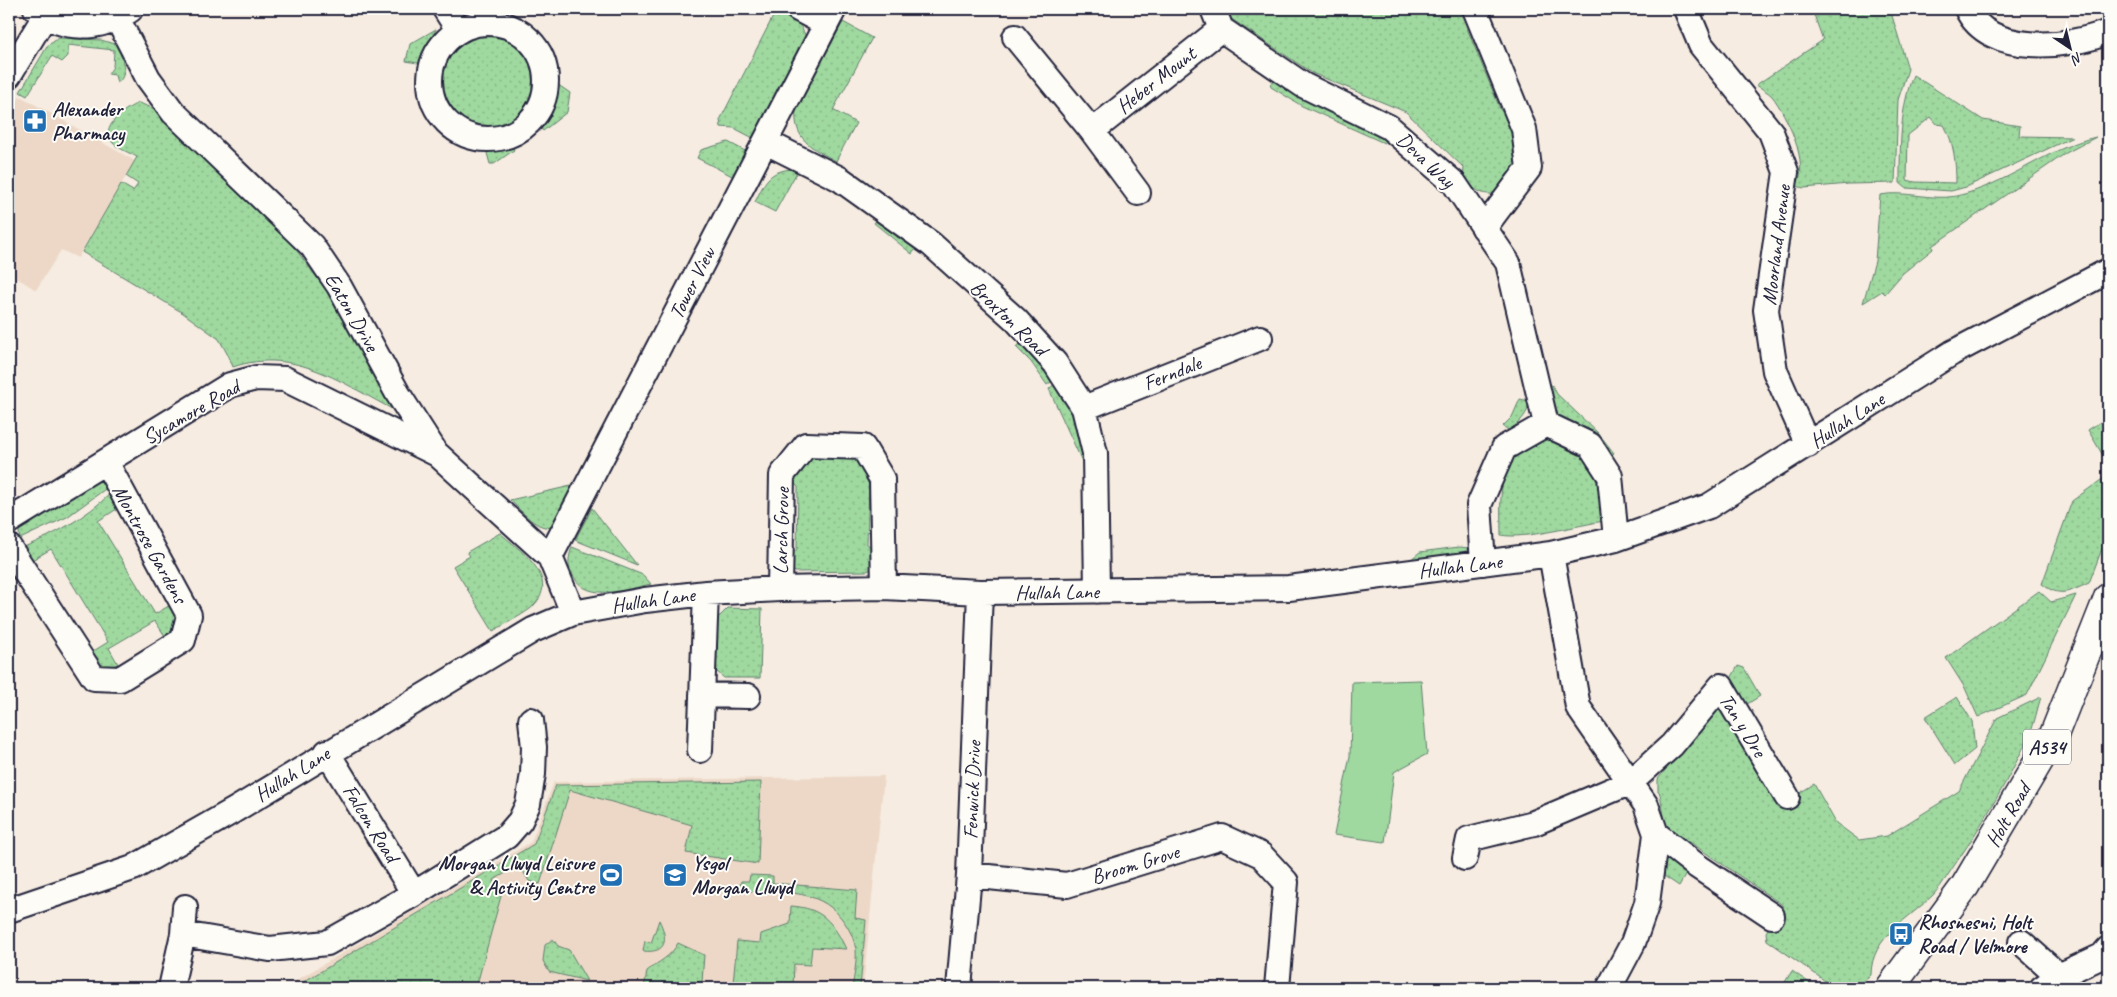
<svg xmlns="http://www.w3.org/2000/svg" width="2117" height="997" viewBox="0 0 2117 997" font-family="Caveat,sans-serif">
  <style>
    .built { fill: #edd8c7 }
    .grass { fill: url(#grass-dots); stroke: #607e6d; fill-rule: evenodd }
    .green { fill: #9fd99f; stroke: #607e6d }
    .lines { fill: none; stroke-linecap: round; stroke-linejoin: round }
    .minor-casing { stroke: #22223b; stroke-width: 28 }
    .major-casing { stroke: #22223b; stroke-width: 31 }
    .minor { stroke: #fdfcf7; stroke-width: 24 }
    .major { stroke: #fdfcf7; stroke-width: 28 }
    .labels { text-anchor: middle; stroke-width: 4; stroke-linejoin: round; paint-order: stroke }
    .shield { fill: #fdfcf7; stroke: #646373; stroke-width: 1 }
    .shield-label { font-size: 20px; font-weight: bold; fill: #22223b }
    .street-label { font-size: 21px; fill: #22223b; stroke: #fdfcf7 }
    .poi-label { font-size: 21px; font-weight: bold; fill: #22223b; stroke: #fdfcf7; text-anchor: start }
  </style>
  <defs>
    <pattern id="grass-dots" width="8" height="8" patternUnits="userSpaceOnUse" patternTransform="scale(1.25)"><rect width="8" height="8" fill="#9fd99f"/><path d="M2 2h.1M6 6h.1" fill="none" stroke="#89ba8a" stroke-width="1.8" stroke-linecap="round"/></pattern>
  </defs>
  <rect width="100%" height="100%" fill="#f6ece1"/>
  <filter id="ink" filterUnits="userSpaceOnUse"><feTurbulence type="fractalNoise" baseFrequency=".02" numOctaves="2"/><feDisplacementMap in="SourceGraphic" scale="10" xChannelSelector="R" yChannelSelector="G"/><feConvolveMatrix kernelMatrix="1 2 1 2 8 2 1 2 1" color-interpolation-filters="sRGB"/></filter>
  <g filter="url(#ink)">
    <path class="built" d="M20,96L135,161L78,258L61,250L36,290L9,273V116Z
      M884,776L863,988H293L295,981L531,842L554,782Z"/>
    <path class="grass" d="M777,9C793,9 801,26 807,39L755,139L734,128L721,127L720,120Z
      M1227,9H1459L1501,111L1516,120L1518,162L1500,192C1483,198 1476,190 1463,179L1464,168L1406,112L1312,73L1230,18Z
      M1812,9H1890L1908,69L1898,100L1895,183L1849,184L1804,188L1796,186C1811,165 1786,114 1772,96C1768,92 1761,88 1756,85L1823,40Z
      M843,22L872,38L833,110L856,123L836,161C812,148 793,140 796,109Z
      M436,29L423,56V64L406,61L410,44Z
      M442 81a47 47 0 1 1 94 0a47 47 0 1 1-94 0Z
      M59,38L101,40L118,45C121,57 130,75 117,83L115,75L108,74L113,67L114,50L68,45V56L62,62L52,56L27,96L20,92L48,45Z
      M1913,75L1983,120L2020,126L2019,136L2073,137L1966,187L1951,191L1906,188L1900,183C1900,147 1900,109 1913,75ZM1931,117L1937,124L1944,125C1954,143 1956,162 1956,183L1915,182L1907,180L1908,135Z
      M1274,81C1310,102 1349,118 1386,139L1384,143L1302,106L1271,87L1270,84Z
      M557,84L570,93L567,112L543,131L539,126C551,114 554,100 557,84Z
      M139,103L155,109L277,228L297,251L335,302L396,411C343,384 295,346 233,367L229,357L219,339L183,313L82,252L121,184L133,191L138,184L126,176L137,157C130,153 119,149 113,143C97,129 126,107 139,103Z
      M2096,137L2066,153L1932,246L1933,249L1903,273L1885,294L1882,291L1863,303L1875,261L1880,195C1905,190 1931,201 1956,196C2005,186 2049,147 2096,137Z
      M728,142L749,153L736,178L697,158L701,150Z
      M511,144L514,150L494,164H490L485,146Z
      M791,169L798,170L775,212L755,202C765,182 767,172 791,169Z
      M878,217L919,245L912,254L874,223Z
      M1023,339L1056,378L1047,385L1031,362L1016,347Z
      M1059,380L1078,410L1085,468L1049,389Z
      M1552,385L1557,394L1599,434L1614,453L1612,455L1597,436L1588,429L1561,419L1554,410L1548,386Z
      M1520,399L1529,401C1529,415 1519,422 1509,431L1503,426L1512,417Z
      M2108,417V464L2088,430Z
      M1541,440C1578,440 1593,460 1600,494C1602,503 1604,512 1604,521C1579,525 1523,540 1501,535C1501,506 1496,468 1523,448C1528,444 1535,442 1541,440Z
      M856,454L868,466L865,477L869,485L867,544L876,551L872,569L867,571L795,572L790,567L789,554L796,551L797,547L798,487L791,480L810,455L818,459C827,454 840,454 850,459Z
      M2108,475V533L2089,583C2069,592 2060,598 2042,584L2072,501Z
      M94,479L103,481L108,487L67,517L20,539L19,532L21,524Z
      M584,483L555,527C536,531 523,512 510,500Z
      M111,493L120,507L98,521L155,614L172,604L177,612L176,627L165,636L155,621L109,648L118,664L106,668L99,665L92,652L108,642L51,549L32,560L24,547C56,534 86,517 111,493Z
      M592,508L637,565L575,540Z
      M500,533C521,551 564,580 530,609C519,617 505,624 493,631L453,566L470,556L467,552Z
      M572,547L643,575L651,584C628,589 588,603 574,577C567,566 568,559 572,547Z
      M1459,547L1469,548L1461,554L1410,560L1420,552Z
      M2039,591L2051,602L2076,595L2027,695L1978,717L1965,688L1946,658Z
      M728,608L762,609L760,678H724L715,670L713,664L714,617L720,616Z
      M1738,666L1744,668L1760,696L1744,706L1729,682Z
      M1957,697L1972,721L1975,749L1955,765L1925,717Z
      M2041,697C2037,709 2035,722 2030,734C2011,775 1984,822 1958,860C1950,871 1943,884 1934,894C1910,919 1871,936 1871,975C1864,984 1846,988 1835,988L1767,940L1766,932L1784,906L1666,826L1660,794L1658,792V779L1670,764L1667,760L1716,706L1723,705L1782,804L1814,784L1836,823L1859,840L1887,836L1959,791L1997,718Z
      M761,782L758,864L686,853L692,825L570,790L540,884L529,881L519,865L494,880L501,896L476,988H298V985L534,844L556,785Z
      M1666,854L1689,869L1679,886L1664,876Z
      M750,875L773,876V883L857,890L855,918L866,920L860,988H852C854,976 857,962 856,950C854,938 849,928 842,919C818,886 775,893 739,891L741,881H749Z
      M791,906C822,908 833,922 846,949L812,947L810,965L794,964L793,988L733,984L737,941L760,943L761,934L790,924Z
      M659,920C668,938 668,954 643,951L645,941L651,943Z
      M553,939L558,946L569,950L587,981L549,972L543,961L545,945Z
      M678,943L704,955L702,982L687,981V988H644L647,971C659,961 671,957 678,943Z
      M1792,971L1817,988H1795L1785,982Z"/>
    <path class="green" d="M1421,680L1427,754L1394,772L1385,842L1334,835L1350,756L1352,682Z"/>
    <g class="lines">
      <defs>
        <path id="minor" d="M36,9C64,32 101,30 130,10
          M445,9L459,31
          M798,9L826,24
          M1213,9L1221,29L1303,85L1389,127L1454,183L1508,263L1546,424
          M1475,9L1524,129L1529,168L1484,228
          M1686,9L1701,45L1771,132L1786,172L1766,310L1775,371L1808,445
          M1967,9C1989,56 2068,48 2108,32
          M117,18L148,78L173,112L312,246L339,286L398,394L436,453L550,557L573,613
          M430 81a58 58 0 1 1 116 0a58 58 0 1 1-116 0Z
          M1015,37L1092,131L1138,193
          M9,75L45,16
          M1092,131L1221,29
          M766,142L840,179L931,244L1016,320L1055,363L1084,408L1095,453L1097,591
          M1084,408L1260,338
          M9,521L230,385L256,378L285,379L435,453
          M9,547L94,678L120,679L183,640L189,615L106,462
          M1551,554L1578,707L1646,805L1656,834L1647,903L1633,943L1609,988
          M550,557L834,9
          M1483,563L1479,505L1504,448L1546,424L1590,445L1610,476L1616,539
          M780,589L782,475L806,445L863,447L882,479L884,587
          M702,695L748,696
          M700,750L706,593
          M327,752L414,894
          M1656,834L1697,866L1772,916
          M1465,858L1469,839L1534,823L1631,782L1672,745L1721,686L1787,797
          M969,875L1067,885L1222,837L1261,855L1286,882L1277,988
          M185,907L183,934L270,949L327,943L414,894L507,836L520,821L528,804L533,774L534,747L531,720
          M9,910L133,868L233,811L533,630L573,613L645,600L706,593L780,589L884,587L980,592L1289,588L1551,554L1616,539L1709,506L1952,353L2108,271
          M2021,942L2059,976
          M171,988L183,934
          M959,988L969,875L980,592
          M2042,988L2059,976L2102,956L2108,949"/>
        <path id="major" d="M1890,988L1965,886L2053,737L2108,598"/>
      </defs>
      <use href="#minor" class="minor-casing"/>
      <use href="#major" class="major-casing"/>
      <use href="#minor" class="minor"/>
      <use href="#major" class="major"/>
    </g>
  </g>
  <defs>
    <symbol id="pharmacy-square" viewBox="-11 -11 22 22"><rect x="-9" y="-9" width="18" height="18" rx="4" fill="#1f6fb2" stroke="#fdfcf7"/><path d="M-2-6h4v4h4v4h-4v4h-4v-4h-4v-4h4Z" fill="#fff"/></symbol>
    <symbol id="stadium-square" viewBox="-11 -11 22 22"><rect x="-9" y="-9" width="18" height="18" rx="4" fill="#1f6fb2" stroke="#fdfcf7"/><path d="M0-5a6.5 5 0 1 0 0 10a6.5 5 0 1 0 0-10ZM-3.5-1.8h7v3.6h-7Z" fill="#fff"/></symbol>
    <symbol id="school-square" viewBox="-11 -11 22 22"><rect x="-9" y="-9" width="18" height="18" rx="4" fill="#1f6fb2" stroke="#fdfcf7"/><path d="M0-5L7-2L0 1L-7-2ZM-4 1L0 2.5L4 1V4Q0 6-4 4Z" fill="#fff"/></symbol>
    <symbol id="bus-square" viewBox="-11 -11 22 22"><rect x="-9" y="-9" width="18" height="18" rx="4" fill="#1f6fb2" stroke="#fdfcf7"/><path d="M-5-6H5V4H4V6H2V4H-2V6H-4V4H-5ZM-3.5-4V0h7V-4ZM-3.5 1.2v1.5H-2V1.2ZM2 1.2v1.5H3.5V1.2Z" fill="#fff"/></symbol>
  </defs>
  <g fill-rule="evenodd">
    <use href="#pharmacy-square" x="21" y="107" width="28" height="28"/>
    <use href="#stadium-square" x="597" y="861" width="28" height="28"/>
    <use href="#school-square" x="661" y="861" width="28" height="28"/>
    <use href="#bus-square" x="1887" y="920" width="28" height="28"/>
  </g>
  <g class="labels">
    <rect class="shield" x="2023" y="729.5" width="48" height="35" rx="4"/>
    <g class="shield-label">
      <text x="2047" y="754">A534</text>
    </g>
    <g class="street-label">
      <text transform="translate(1156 80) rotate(-38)" y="7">Heber Mount</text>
      <text transform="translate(1426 160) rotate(43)" y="7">Deva Way</text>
      <text transform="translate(1776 245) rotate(-83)" y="7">Moorland Avenue</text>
      <text transform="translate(692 283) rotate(-63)" y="7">Tower View</text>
      <text transform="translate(352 312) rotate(60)" y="7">Eaton Drive</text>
      <text transform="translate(1009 318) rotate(44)" y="7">Broxton Road</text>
      <text transform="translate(1172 373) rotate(-22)" y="7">Ferndale</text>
      <text transform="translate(191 412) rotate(-30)" y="7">Sycamore Road</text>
      <text transform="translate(1847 420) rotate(-33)" y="7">Hullah Lane</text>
      <text transform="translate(781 531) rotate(-89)" y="7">Larch Grove</text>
      <text transform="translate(150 544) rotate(61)" y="7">Montrose Gardens</text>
      <text transform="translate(1460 566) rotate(-7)" y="7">Hullah Lane</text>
      <text transform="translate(1057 592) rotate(-1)" y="7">Hullah Lane</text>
      <text transform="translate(653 600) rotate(-8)" y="7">Hullah Lane</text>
      <text transform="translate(1743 725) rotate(58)" y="7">Tan y Dre</text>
      <text transform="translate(292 774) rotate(-32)" y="7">Hullah Lane</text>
      <text transform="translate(972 790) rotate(-88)" y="7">Fenwick Drive</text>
      <text transform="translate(2008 815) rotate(-60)" y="7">Holt Road</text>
      <text transform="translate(371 823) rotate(58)" y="7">Falcon Road</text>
      <text transform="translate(1135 864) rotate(-17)" y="7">Broom Grove</text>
    </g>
    <g class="poi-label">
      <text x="52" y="116">Alexander<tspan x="52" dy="24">Pharmacy</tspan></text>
      <text x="594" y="870" text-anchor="end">Morgan Llwyd Leisure<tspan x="594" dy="24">&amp; Activity Centre</tspan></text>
      <text x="692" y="870">Ysgol<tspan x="692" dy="24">Morgan Llwyd</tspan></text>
      <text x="1918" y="929">Rhosnesni, Holt<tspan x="1918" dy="24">Road / Velmore</tspan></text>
    </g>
  </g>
  <rect width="2117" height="997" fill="none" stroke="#fdfcf7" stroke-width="30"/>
  <rect x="15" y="15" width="2087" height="967" fill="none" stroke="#22223b" stroke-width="2" filter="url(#ink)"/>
  <g transform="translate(2070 48) rotate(145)" stroke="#fdfcf7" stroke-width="4" paint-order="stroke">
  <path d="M0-4L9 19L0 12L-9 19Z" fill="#22223b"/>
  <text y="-8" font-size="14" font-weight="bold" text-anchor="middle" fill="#22223b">N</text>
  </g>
</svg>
